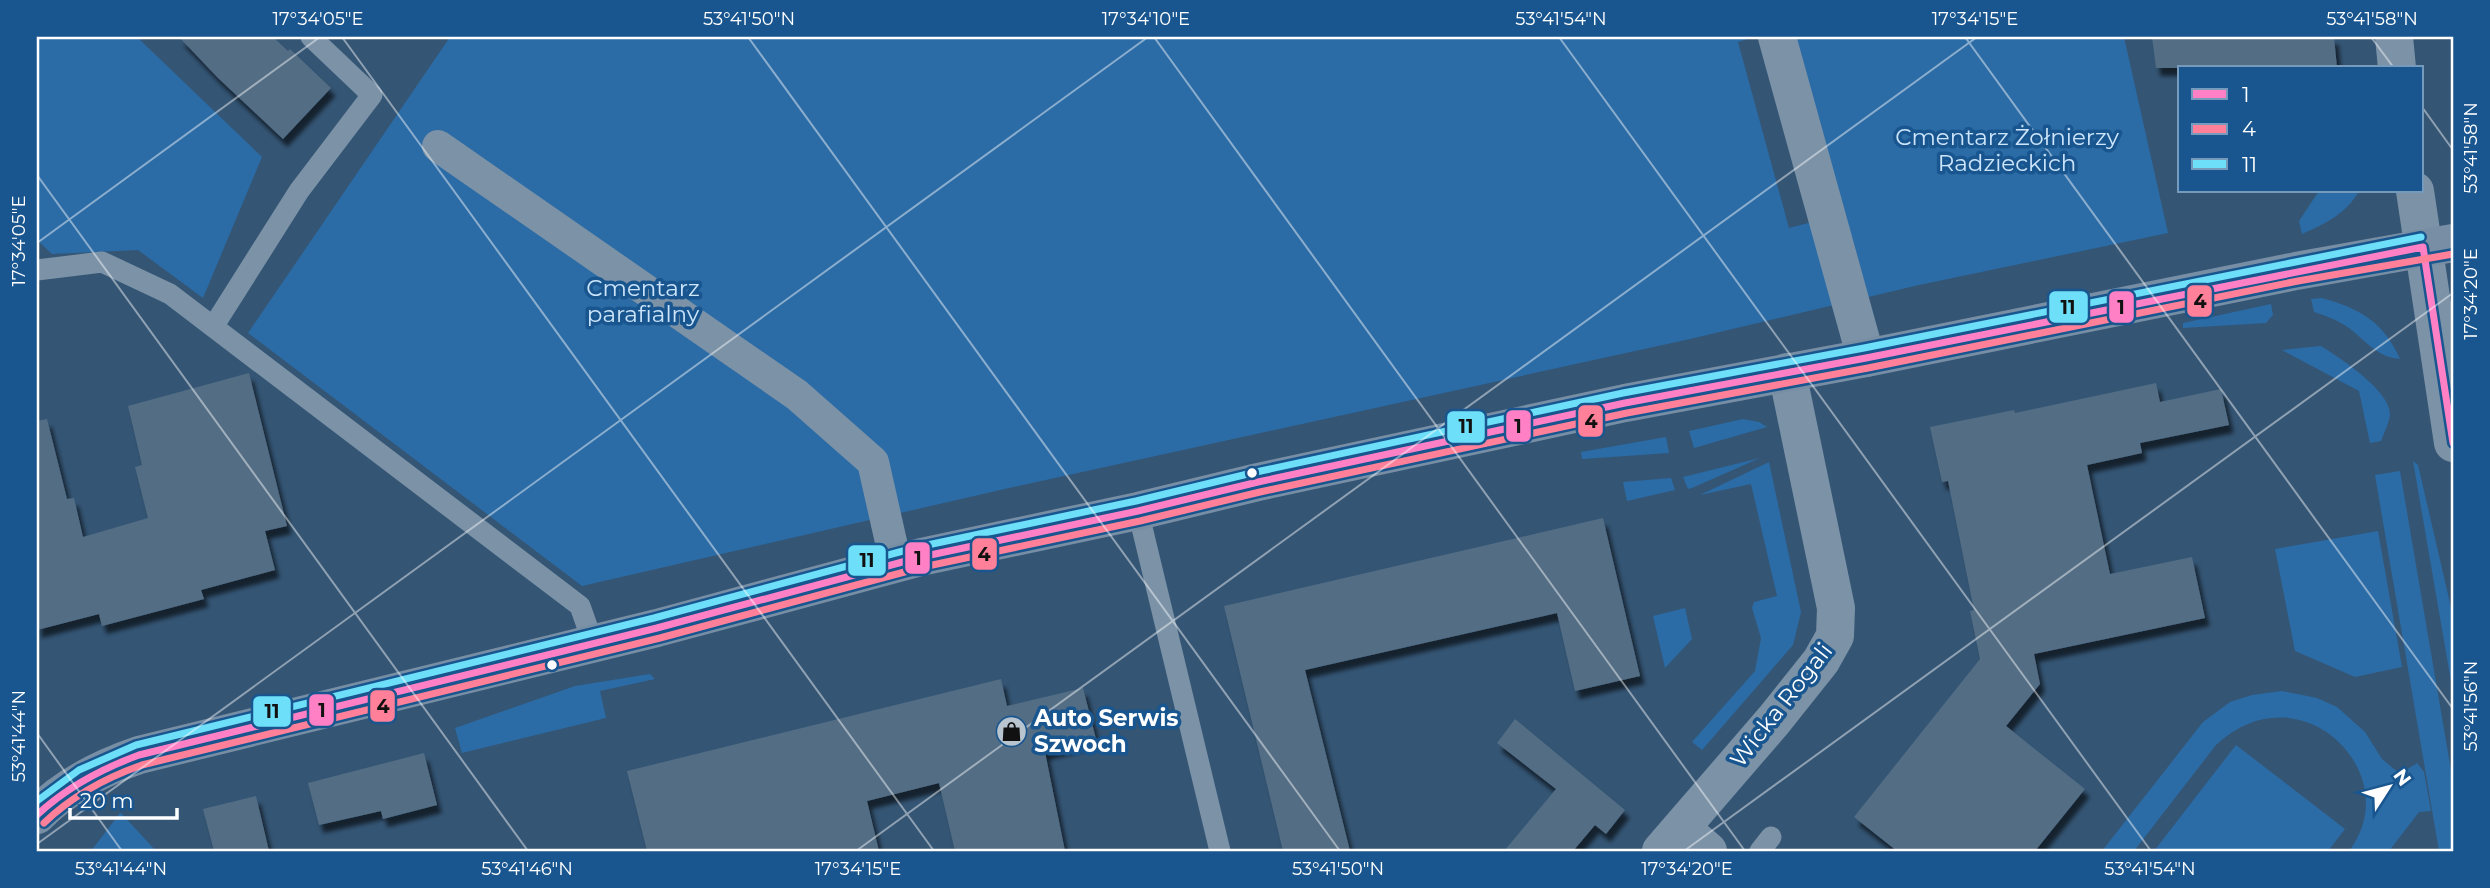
<svg xmlns="http://www.w3.org/2000/svg" width="2490" height="888" viewBox="0 0 2490 888" font-family="Montserrat,sans-serif">
  <style>
    .green { fill: #2c6ca6 }
    .building { fill: #526d85; filter: url(#shadow) }
    .lines { fill: none; stroke-linecap: round; stroke-linejoin: round }
    .service { stroke: #7b92a7; stroke-width: 21 }
    .pedestrian { stroke: #7b92a7; stroke-width: 32 }
    .minor { stroke: #7b92a7; stroke-width: 38 }
    .tertiary { stroke: #7b92a7; stroke-width: 38 }
    .secondary { stroke: #778ea4; stroke-width: 38 }
    .bus-1-casing { stroke: #19568f; stroke-width: 12 }
    .bus-2-casing { stroke: #19568f; stroke-width: 12 }
    .bus-3-casing { stroke: #19568f; stroke-width: 12 }
    .bus-1 { stroke: #ff80c5; stroke-width: 7 }
    .bus-2 { stroke: #ff8098; stroke-width: 7 }
    .bus-3 { stroke: #6ddff8; stroke-width: 7 }
    .ticks { fill: none; stroke: #fff; stroke-width: 2; stroke-opacity: 0.45 }
    .bus-dot { fill: #fff; stroke: #19568f; stroke-width: 2.5 }
    .labels { text-anchor: middle; stroke-width: 7; stroke-linejoin: round; paint-order: stroke }
    .park-label { font-size: 23px; fill: #cce5fb; stroke: #19568f }
    .street-label { font-size: 23px; fill: #fff; stroke: #19568f }
    .poi-label { font-size: 23px; font-weight: bold; fill: #fff; stroke: #19568f; text-anchor: start }
    .line-badge { stroke: #19568f; stroke-width: 2.5 }
    .pale-badge-label { font-size: 19px; text-anchor: middle; font-weight: bold; fill: #111 }
    .neatline { fill: none; stroke: #fff; stroke-width: 2.5 }
    .ticks-label { font-size: 18px; text-anchor: middle; fill: #fff }
  </style>
  <defs>
    <filter id="shadow"><feDropShadow dx="4.5" dy="8" stdDeviation="2" flood-color="#0009"/></filter>
  </defs>
  <rect width="100%" height="100%" fill="#345574"/>
  <path class="green" d="M37,37H137L262,157L203,298L138,250L52,254L37,240Z
    M450,37H1754L1738,42L1789,228L1816,221L1766,37H2124L2168,233L1919,285L1690,339L1009,488L582,586L248,333Z
    M2319,191H2359C2346,214 2325,224 2302,234L2299,221Z
    M2322,298C2359,308 2384,322 2400,359C2378,358 2365,340 2349,328C2338,320 2326,316 2314,312L2311,299Z
    M2271,304L2273,315L2266,323L2183,328V323Z
    M2321,346C2340,358 2391,391 2390,415C2389,423 2384,433 2381,441L2370,443L2359,391L2282,350Z
    M1743,419L1759,422L1767,427L1694,448L1689,431Z
    M1666,437L1669,453L1582,459L1581,452Z
    M1760,458L1692,488L1688,489L1683,477Z
    M2413,461L2418,465L2453,616V693Z
    M1769,462L1801,612L1793,645L1702,750L1692,742L1755,671L1761,638L1752,608L1754,602L1777,596L1751,484L1700,495Z
    M2400,471L2453,782V851H2439L2375,475Z
    M1671,478L1675,490L1627,501L1623,482Z
    M2378,531L2402,667L2355,677L2295,651L2275,549Z
    M1685,608L1692,639L1665,668L1653,616Z
    M650,674L655,679L600,691L606,718L462,753L455,728L575,686Z
    M2282,691L2317,698L2337,707L2365,732L2382,759L2400,774L2417,763L2424,772L2431,811L2419,812L2389,851H2349C2408,774 2300,666 2216,745L2134,851H2102L2203,722L2230,702L2252,695Z
    M2236,745L2345,829L2328,851H2154Z
    M120,813H121L156,851H91Z"/>
  <path class="building" d="M179,37H273L288,51L290,49L331,88L283,139L218,78Z
    M2152,37H2334L2337,68H2156Z
    M249,373L287,526L265,531L275,570L201,590L204,599L102,626L99,614L37,630V421L47,419L67,499L74,498L83,537L148,518L135,467L142,465L128,406Z
    M2156,383L2160,402L2221,389L2229,425L2140,443L2142,453L2087,465L2110,574L2192,557L2205,618L2034,654L2040,684L2006,726L2085,789L2035,851H1897L1854,817L1980,659L1970,611L1974,610L1948,481L1942,482L1930,427L2014,410L2015,413Z
    M1603,518L1640,676L1575,691L1557,613L1305,670L1350,851H1283L1224,606Z
    M1001,679L1007,706L1083,688L1096,739L1045,752L1065,851H955L939,783L867,801L879,851H647L627,771Z
    M1515,719L1625,810L1606,834L1595,825L1573,851H1504L1556,789L1497,743Z
    M424,753L437,805L383,819L381,811L319,825L308,783Z
    M256,796L269,851H214L203,809Z"/>
  <g class="lines">
    <path class="service" d="M37,270L102,262L170,294L580,606L593,643
      M213,327L299,191L372,95L311,37
      M1138,511L1220,851
      M1760,851L1771,837"/>
    <path class="pedestrian" d="M438,146L797,395L873,462L896,564"/>
    <path class="minor" d="M1777,37L1866,358
      M1681,828L1708,851
      M1661,851L1774,720L1821,661L1835,636L1836,608L1787,372"/>
    <path class="tertiary" d="M2394,37L2397,68
      M2415,191L2453,443"/>
    <path class="secondary" d="M37,815C65,786 101,768 139,755L657,628L921,557L1138,511L1258,482L1625,403L1866,358L2296,271L2453,243"/>
    <defs>
      <path id="bus-1" d="M2423,247L2453,443
        M37,815C67,787 101,769 139,755L657,628L921,557L1138,511L1258,482L1625,403L1866,358L2423,247"/>
      <path id="bus-2" d="M44,823C73,795 105,778 142,765L660,638L923,567L1140,521L1260,492L1627,413L1868,368L2298,281L2453,254"/>
      <path id="bus-3" d="M37,801L79,770L136,745L654,618L918,547L1136,501L1256,472L1623,393L1864,348L2421,237"/>
    </defs>
    <use href="#bus-1" class="bus-1-casing"/>
    <use href="#bus-2" class="bus-2-casing"/>
    <use href="#bus-3" class="bus-3-casing"/>
    <use href="#bus-1" class="bus-1"/>
    <use href="#bus-2" class="bus-2"/>
    <use href="#bus-3" class="bus-3"/>
  </g>
  <path class="ticks" d="M342,37L934,851M748,37L1340,851M1154,37L1745,851M1559,37L2151,851M1965,37L2453,709M2371,37L2394,68M2422,107L2453,150M37,175L528,851M37,243L320,37M37,733L122,851M37,844L1148,37M856,851L1977,37M1684,851L2453,293"/>
  <defs>
    <symbol id="shop-disc" viewBox="-11 -11 22 22"><circle r="9.5" fill="#b8c4ce" stroke="#19568f"/><path d="M-5-2.5h2.3a2.7 3.5 0 0 1 5.4 0H5L5.5 6h-11ZM-1.5-2.5h3a1.5 2.3 0 0 0-3 0Z" fill="#111"/></symbol>
  </defs>
  <g fill-rule="evenodd">
    <use href="#shop-disc" x="994" y="714" width="35" height="35"/>
  </g>
  <g class="bus-dot">
    <circle cx="1252" cy="473" r="6"/>
    <circle cx="552" cy="665" r="6"/>
  </g>
  <g class="labels">
    <g class="park-label">
      <text x="2007" y="145">Cmentarz Żołnierzy<tspan x="2007" dy="26">Radzieckich</tspan></text>
      <text x="643" y="296">Cmentarz<tspan x="643" dy="26">parafialny</tspan></text>
    </g>
    <g class="street-label">
      <text transform="translate(1781 705) rotate(-52)" y="8">Wicka Rogali</text>
    </g>
    <g class="poi-label">
      <text x="1034" y="726">Auto Serwis<tspan x="1034" dy="26">Szwoch</tspan></text>
    </g>
  </g>
  <g class="line-badge">
    <rect x="2186" y="284" width="27" height="34" rx="7" fill="#ff8098"/>
    <rect x="2108" y="290" width="27" height="34" rx="7" fill="#ff80c5"/>
    <rect x="2048" y="290" width="41" height="34" rx="7" fill="#6ddff8"/>
    <rect x="1577" y="404" width="27" height="34" rx="7" fill="#ff8098"/>
    <rect x="1505" y="409" width="27" height="34" rx="7" fill="#ff80c5"/>
    <rect x="1446" y="410" width="40" height="34" rx="7" fill="#6ddff8"/>
    <rect x="971" y="537" width="27" height="34" rx="7" fill="#ff8098"/>
    <rect x="904" y="541" width="27" height="34" rx="7" fill="#ff80c5"/>
    <rect x="847" y="544" width="40" height="33" rx="7" fill="#6ddff8"/>
    <rect x="369" y="689" width="27" height="34" rx="7" fill="#ff8098"/>
    <rect x="308" y="693" width="27" height="34" rx="7" fill="#ff80c5"/>
    <rect x="252" y="695" width="40" height="33" rx="7" fill="#6ddff8"/>
  </g>
  <g class="pale-badge-label">
    <text x="2200" y="308">4</text>
    <text x="2121" y="314">1</text>
    <text x="2068" y="314">11</text>
    <text x="1591" y="428">4</text>
    <text x="1518" y="433">1</text>
    <text x="1466" y="433">11</text>
    <text x="984" y="561">4</text>
    <text x="918" y="565">1</text>
    <text x="867" y="567">11</text>
    <text x="383" y="713">4</text>
    <text x="322" y="717">1</text>
    <text x="272" y="718">11</text>
  </g>
  <rect width="2490" height="888" fill="none" stroke="#19568f" stroke-width="77"/>
  <rect x="2178" y="66" width="245" height="126" fill="#19568f" stroke="#759abc" stroke-width="2"/>
  <rect x="2192" y="89" width="35" height="10" fill="#ff80c5" stroke="#759abc" stroke-width="2"/>
  <text x="2242" y="102" font-size="21" fill="#ffffff">1</text>
  <rect x="2192" y="124" width="35" height="10" fill="#ff8098" stroke="#759abc" stroke-width="2"/>
  <text x="2242" y="136" font-size="21" fill="#ffffff">4</text>
  <rect x="2192" y="159" width="35" height="10" fill="#6ddff8" stroke="#759abc" stroke-width="2"/>
  <text x="2242" y="172" font-size="21" fill="#ffffff">11</text>
  <g transform="translate(2389 787) rotate(54)" stroke="#19568f" stroke-width="5" paint-order="stroke">
  <path d="M0-5L12 26L0 18L-12 26Z" fill="#ffffff"/>
  <text y="-10" font-size="19" font-weight="bold" text-anchor="middle" fill="#ffffff">N</text>
  </g>
  <path d="M70 808v10h107v-10" fill="none" stroke="#ffffff" stroke-width="3.5"/>
  <text x="80" y="808" font-size="21" fill="#ffffff" stroke="#19568f" stroke-width="5" paint-order="stroke">20 m</text>
  <rect x="38" y="38" width="2414" height="812" class="neatline"/>
  <g class="ticks-label">
    <text x="318" y="25">17°34'05"E</text>
    <text x="749" y="25">53°41'50"N</text>
    <text x="1146" y="25">17°34'10"E</text>
    <text x="1561" y="25">53°41'54"N</text>
    <text x="1975" y="25">17°34'15"E</text>
    <text x="2372" y="25">53°41'58"N</text>
    <text transform="translate(2471 148) rotate(-90)" y="6">53°41'58"N</text>
    <text transform="translate(19 241) rotate(-90)" y="6">17°34'05"E</text>
    <text transform="translate(2471 294) rotate(-90)" y="6">17°34'20"E</text>
    <text transform="translate(2471 706) rotate(-90)" y="6">53°41'56"N</text>
    <text transform="translate(19 736) rotate(-90)" y="6">53°41'44"N</text>
    <text x="121" y="875">53°41'44"N</text>
    <text x="527" y="875">53°41'46"N</text>
    <text x="858" y="875">17°34'15"E</text>
    <text x="1338" y="875">53°41'50"N</text>
    <text x="1687" y="875">17°34'20"E</text>
    <text x="2150" y="875">53°41'54"N</text>
  </g>
</svg>
